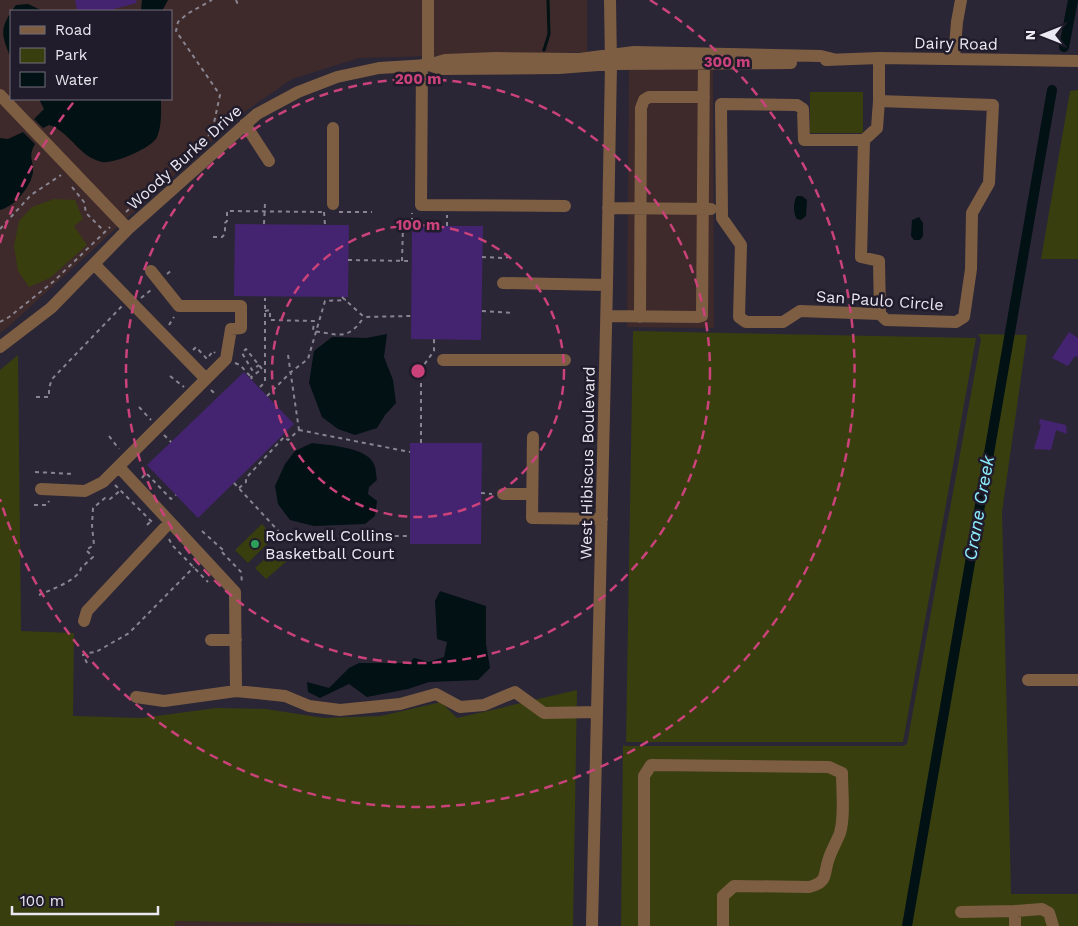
<svg xmlns="http://www.w3.org/2000/svg" width="1078" height="926" viewBox="0 0 1078 926" font-family="'Work Sans',sans-serif">
  <style>
    .commercial { fill: #3e2a2a; fill-rule: evenodd }
    .green { fill: #393e0f }
    .water { fill: #011114 }
    .lines { fill: none; stroke-linecap: round; stroke-linejoin: round }
    .stream { stroke: #011114; stroke-width: 3 }
    .canal { stroke: #011114; stroke-width: 10 }
    .building { fill: #442470 }
    .path { stroke: #888491; stroke-width: 2; stroke-dasharray: 4 4; stroke-linecap: butt }
    .minor { stroke: #7d5e43; stroke-width: 12 }
    .ring { fill: none; stroke: #ca4279; stroke-width: 2.5; stroke-dasharray: 9 6 }
    .leisure-dot { fill: #2e9e5b; stroke: #211c2b; stroke-width: 2 }
    .labels { text-anchor: middle; stroke-width: 5; stroke-linejoin: round; paint-order: stroke }
    .street-label { font-size: 16px; fill: #ebe8f2; stroke: #211c2b }
    .poi-label { font-size: 16px; fill: #ebe8f2; stroke: #211c2b; text-anchor: start }
    .water-label { font-size: 18px; font-style: italic; fill: #8dedfd; stroke: #211c2b }
    .centre { fill: #ca4279; stroke: #211c2b; stroke-width: 2.5 }
    .ring-label { font-size: 15px; text-anchor: middle; font-weight: bold; fill: #ca4279; stroke: #211c2b; stroke-width: 5; stroke-linejoin: round; paint-order: stroke }
  </style>
  <rect width="100%" height="100%" fill="#2b2635"/>
  <path class="commercial" d="M0,0H587V52L359,58L292,79L240,115L7,328L0,333ZM11,11H171V99H11Z
    M713,69L714,328L627,327L629,70Z
    M175,921L466,926H175Z"/>
  <path class="green" d="M1078,90V259H1041L1070,91Z
    M810,92H863V133H810Z
    M54,199L75,200L83,219L74,226L87,245L50,278L29,287L18,271L14,246L19,221L32,207Z
    M633,331L976,338L903,742H626Z
    M978,334L1027,335L1002,512L1011,894H1078V926H621L623,745L626,746H903L907,744L981,339Z
    M18,355L21,631L74,633L73,716L141,718L216,708L266,709L324,718L381,716L441,702L457,718L577,690L573,926H466L175,921V926H0V370Z
    M262,524L274,537L248,563L235,550Z
    M277,548L288,560L266,579L255,568Z"/>
  <path class="water" d="M142,0H168L162,11H141Z
    M28,4L43,11H11V58C0,33 0,27 16,5Z
    M39,99H161C161,111 162,125 157,137C152,148 114,164 102,162C98,161 91,158 88,156C74,146 65,130 49,125L43,128L34,119L44,109Z
    M23,132L35,144C28,156 33,160 33,171C32,186 14,207 0,210V138L8,139Z
    M797,196H802L807,200L806,216L801,220L797,219C793,214 793,201 797,196Z
    M919,217L923,223V236L920,240H914L911,236L912,220Z
    M387,334L384,357L393,380L396,403L385,415L377,428L355,435L338,429L322,417L309,383L314,351L332,337L366,338Z
    M312,443C327,445 367,447 374,464C376,468 376,475 377,480L369,487L368,494L377,501L375,516L365,524L314,526L290,520L278,504L275,486L285,464L295,451Z
    M440,591L486,606V644L490,668L478,680L429,682L408,689L367,697L349,684L320,698L308,692L307,682L329,688L349,668L359,663H409L414,658L429,662L444,657L447,642L437,639L435,601Z"/>
  <g class="lines">
    <path class="stream" d="M544,50L549,34L548,0"/>
    <path class="canal" d="M1064,47L1073,0
      M907,926L1052,90"/>
  </g>
  <path class="building" d="M75,0H136L137,3L114,9V11H77Z
    M235,224L349,225L348,297L234,296Z
    M412,226H483L481,340L411,339Z
    M1069,332L1078,338V357L1075,356L1068,366L1052,358Z
    M244,372L294,424L198,518L147,465Z
    M1040,419L1066,425L1067,434L1056,430L1051,450L1034,449L1041,425L1039,424Z
    M410,443H482L481,544H410Z"/>
  <g class="lines">
    <path class="path" d="M236,0L238,5
      M72,187L84,202L86,213L105,232
      M126,212L212,132L220,95L176,31L178,22L187,14L212,0
      M324,212L325,225
      M339,212H372
      M264,224L265,203
      M447,226V215
      M0,229L31,195L61,175
      M213,237H222L225,234V223L227,221V211L325,212
      M482,257L504,258L512,256
      M348,260L412,261
      M402,261L403,226H412V213
      M167,274L173,269
      M342,297L364,317L411,316
      M141,298L151,290
      M265,311L270,310V320L314,321L313,331C338,334 347,342 364,317
      M482,311L512,313
      M0,322L9,317L54,281L110,227
      M169,325L174,317
      M193,350L196,347L207,359L213,351L215,353
      M288,355L299,430
      M235,363L240,365L251,377
      M170,376L184,387
      M252,379L251,377L262,369L246,349L242,353L252,370L259,365
      M260,387L265,382V298
      M211,390L216,395
      M267,396L291,372L308,359L325,301L346,300
      M36,397H49V388L52,379L122,306
      M139,407L151,420
      M299,430L410,452
      M164,435L171,442
      M109,436L119,449
      M421,443V369L434,351V339
      M35,472L74,474
      M142,478L146,473L171,499L176,495
      M234,483L283,536H410
      M115,485L151,521L155,523
      M239,488L246,482V478L284,437L288,440L299,430
      M481,493L492,494
      M34,505H47L49,501
      M147,525L151,521
      M202,531L223,550L221,551L241,572L242,583
      M169,539L172,545L208,582
      M39,595C50,590 79,580 81,568L93,557L86,550L94,545L92,526L93,508L105,498L110,499L121,490
      M87,663L83,655L87,653L96,652L129,633L194,567"/>
    <path class="minor" d="M879,58V101L877,128L864,140L861,257L879,261L880,314
      M954,59L957,22L961,0
      M826,60L879,58L1078,61
      M422,65L421,205L565,206
      M428,65V0
      M429,65L441,69L559,68L611,64L791,63
      M0,95L128,229
      M245,124L269,161
      M864,140H804L803,109L797,105L721,104L722,218L741,245L739,317L746,322H783L800,311L880,314L886,320L956,322L964,317L971,269L972,213L989,183L993,105L879,101
      M333,204V128
      M608,208L711,209
      M94,264L206,379
      M503,283L607,285
      M607,316L698,317L702,316L704,56
      M640,317L641,108L644,100L649,97H704
      M0,347L51,308L128,229L257,114L298,92L337,77L379,68L428,65L445,60L495,58L579,59L634,52L821,56L833,59
      M443,360H565
      M533,437L532,518L602,519
      M119,467L235,592L236,691
      M41,489L85,491L103,482L226,359L231,329L241,328V306H179L151,271
      M503,494H532
      M84,621L87,611L170,522
      M211,640H236
      M1028,680H1078
      M136,697L164,701L236,691L285,696L309,706L340,710L400,704L436,694L460,707L484,705L515,692L544,713L597,712
      M1015,911L1042,909L1049,913L1053,926
      M961,912L1015,911V926
      M592,926L607,285L611,64L610,0
      M644,926V776L651,765L829,767L842,773C842,791 845,816 840,833C837,841 832,849 829,858C823,874 829,882 809,887L734,886L723,896V926"/>
  </g>
  <g class="ring">
    <circle cx="418" cy="371" r="146"/>
    <circle cx="418" cy="371" r="292"/>
    <path d="M0 243A437 437 0 0 1 76 99M650 0A437 437 0 1 1 0 499"/>
  </g>
  <circle class="leisure-dot" cx="255" cy="544" r="5"/>
  <g class="labels">
    <g class="street-label">
      <text transform="translate(956 43) rotate(1)" y="6">Dairy Road</text>
      <text transform="translate(184 157) rotate(-42)" y="6">Woody Burke Drive</text>
      <text transform="translate(880 300) rotate(4)" y="6">San Paulo Circle</text>
      <text transform="translate(587 463) rotate(-89)" y="6">West Hibiscus Boulevard</text>
    </g>
    <g class="poi-label">
      <text x="265" y="541">Rockwell Collins<tspan x="265" dy="18">Basketball Court</tspan></text>
    </g>
    <g class="water-label">
      <text transform="translate(979 508) rotate(-80)" y="6">Crane Creek</text>
    </g>
  </g>
  <circle cx="418" cy="371" r="8" class="centre"/>
  <g class="ring-label">
    <text x="727" y="67">300 m</text>
    <text x="418" y="84">200 m</text>
    <text x="418" y="230">100 m</text>
  </g>
  <rect x="10" y="10" width="162" height="90" fill="#211c2b" stroke="#726e7b"/>
  <rect x="20" y="26" width="25" height="8" fill="#7d5e43" stroke="#726e7b"/>
  <text x="55" y="35" font-size="15" fill="#ebe8f2">Road</text>
  <rect x="20" y="48" width="25" height="15" fill="#393e0f" stroke="#726e7b"/>
  <text x="55" y="60" font-size="15" fill="#ebe8f2">Park</text>
  <rect x="20" y="72" width="25" height="15" fill="#011114" stroke="#726e7b"/>
  <text x="55" y="85" font-size="15" fill="#ebe8f2">Water</text>
  <g transform="translate(1043 35) rotate(270)" stroke="#211c2b" stroke-width="4" paint-order="stroke">
  <path d="M0-4L9 19L0 12L-9 19Z" fill="#ebe8f2"/>
  <text y="-8" font-size="14" font-weight="bold" text-anchor="middle" fill="#ebe8f2">N</text>
  </g>
  <path d="M12 906v8h146v-8" fill="none" stroke="#ebe8f2" stroke-width="2.5"/>
  <text x="20" y="906" font-size="15" fill="#ebe8f2" stroke="#211c2b" stroke-width="4" paint-order="stroke">100 m</text>
</svg>
